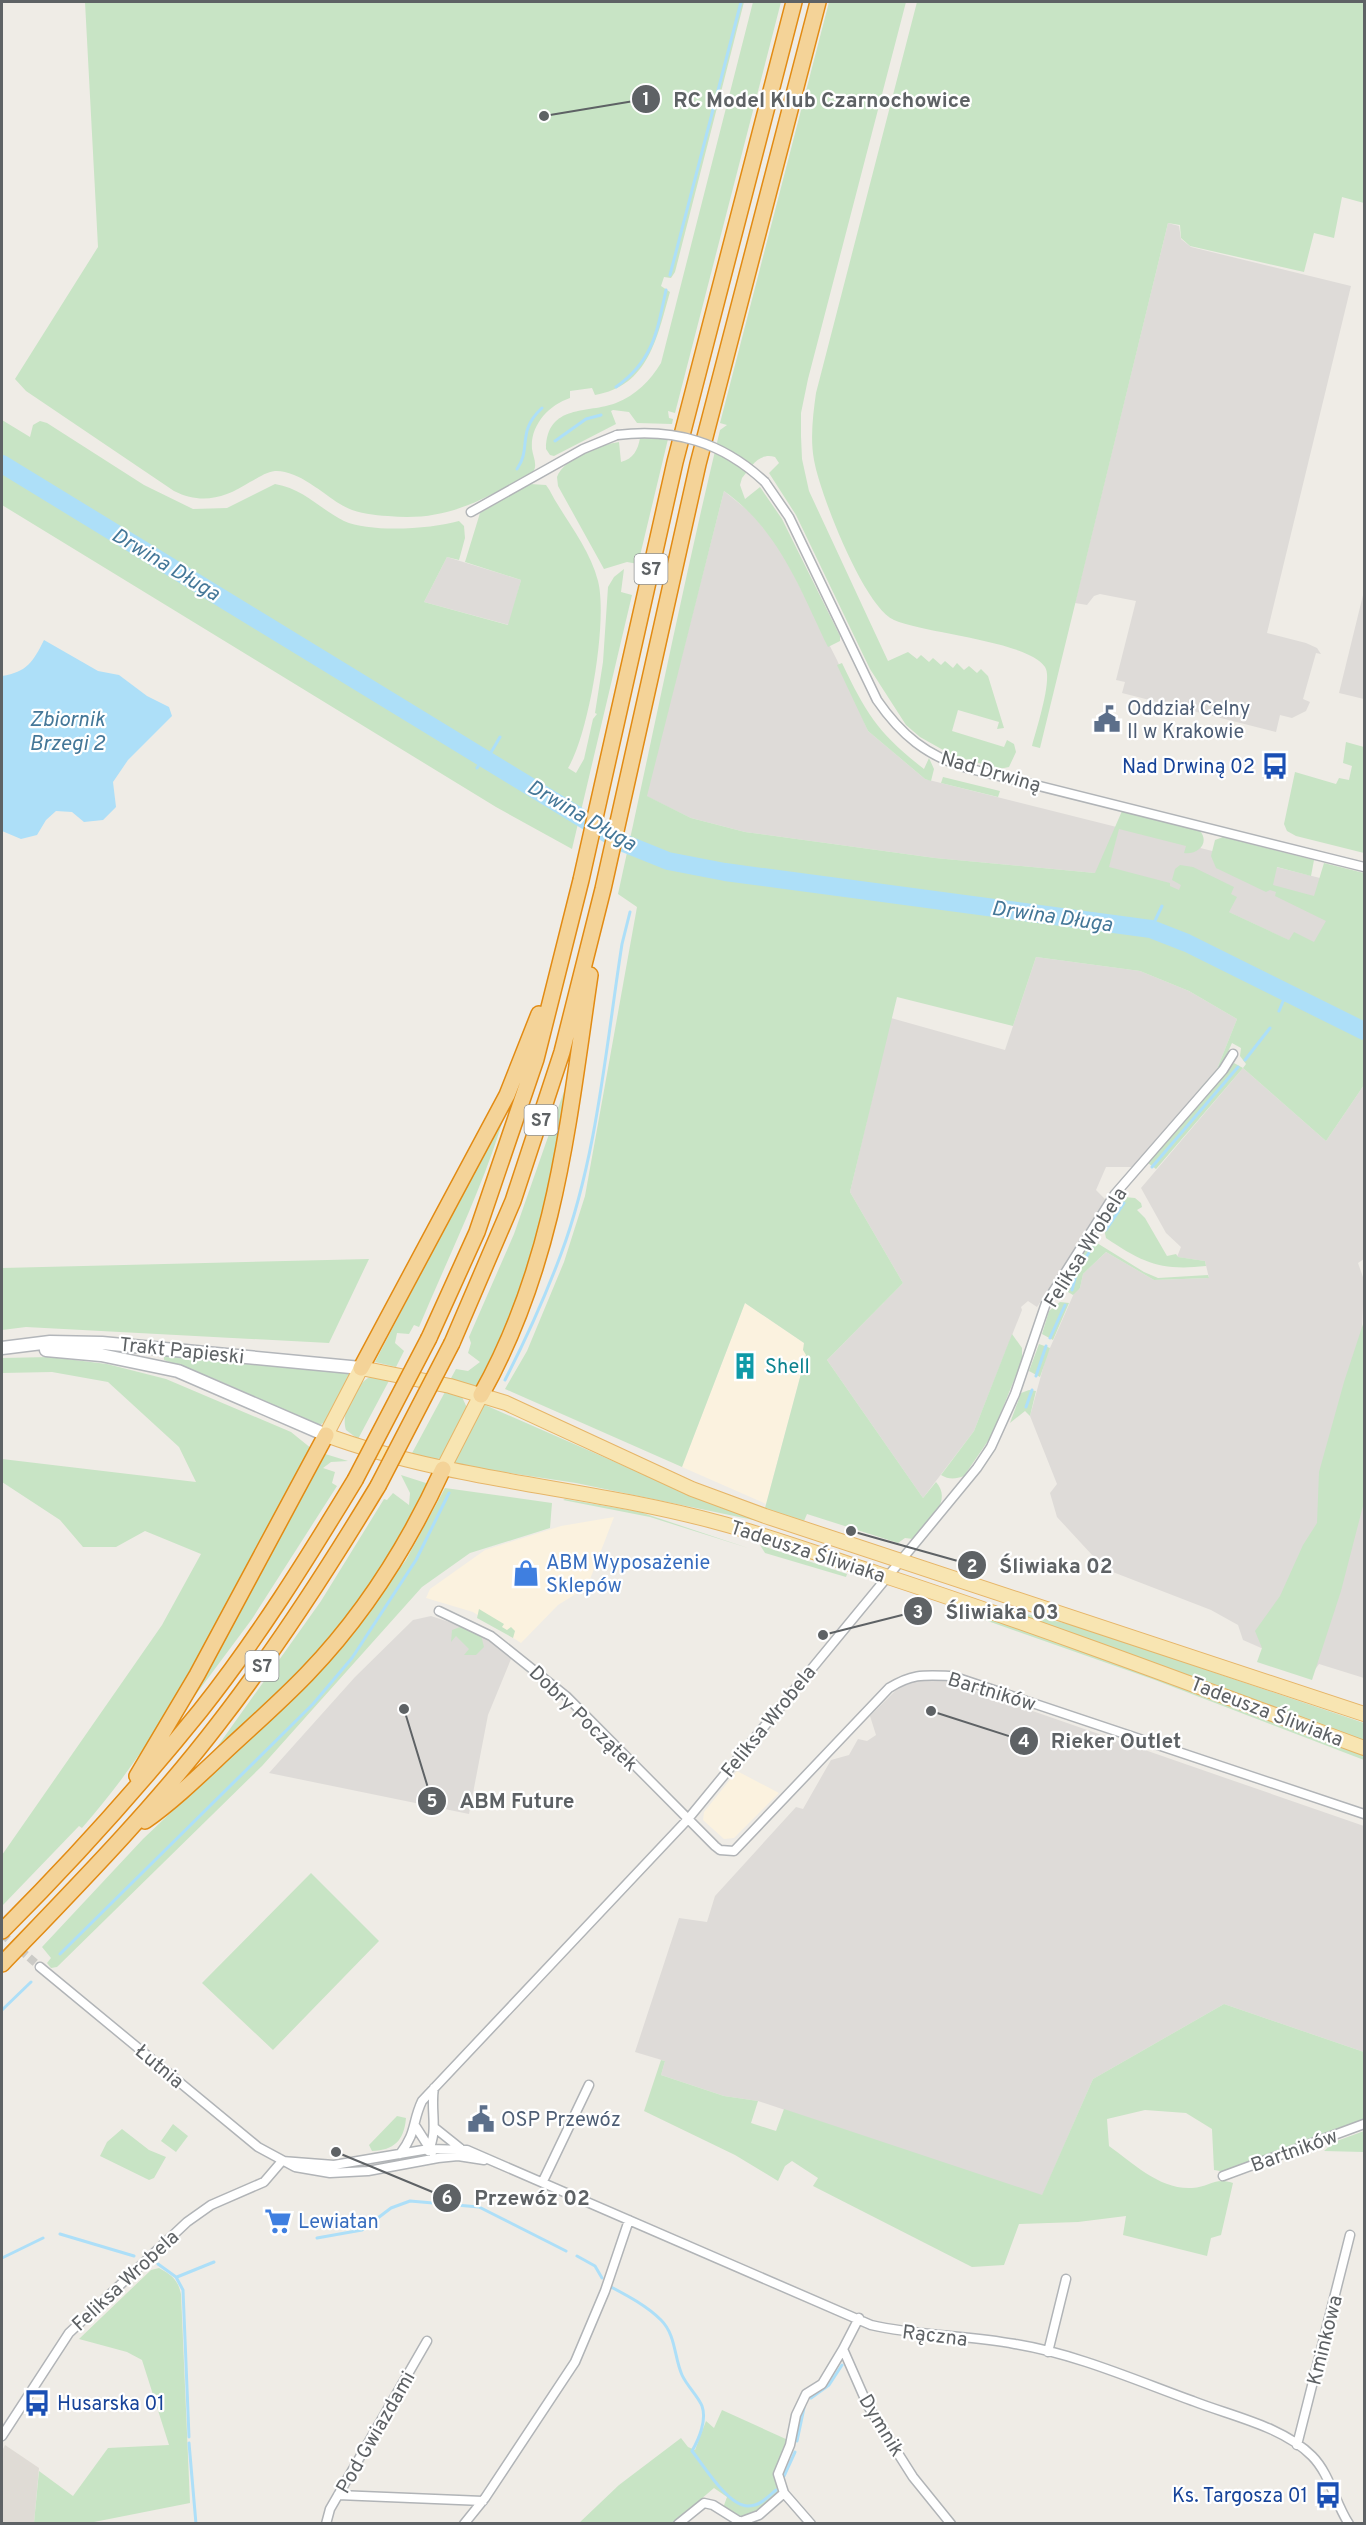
<svg xmlns="http://www.w3.org/2000/svg" width="1366" height="2525" viewBox="0 0 1366 2525" font-family="Overpass,sans-serif">
  <style>
    .commercial { fill: #fbf2df }
    .industrial { fill: #dedbd8 }
    .education { fill: #dfdbd5 }
    .green { fill: #c8e4c5 }
    .water { fill: #addff8 }
    .lines { fill: none; stroke-linecap: round; stroke-linejoin: round }
    .stream { stroke: #addff8; stroke-width: 3 }
    .river { stroke: #addff8; stroke-width: 18 }
    .street-tunnel { stroke: #cbcac6; stroke-width: 8; stroke-dasharray: 8 4; stroke-linecap: butt }
    .street-casing { stroke: #b1b4b7; stroke-width: 11 }
    .secondary-casing { stroke: #b3b6ba; stroke-width: 15 }
    .primary-casing { stroke: #e6b568; stroke-width: 16 }
    .highway-casing { stroke: #e28b13; stroke-width: 18 }
    .street { stroke: #fff; stroke-width: 8 }
    .secondary { stroke: #fff; stroke-width: 12 }
    .primary { stroke: #f8e5b2; stroke-width: 14 }
    .highway { stroke: #f4d398; stroke-width: 15 }
    .street-bridge-casing { stroke: #b1b4b7; stroke-width: 11; stroke-linecap: butt }
    .highway-bridge-casing { stroke: #e28b13; stroke-width: 18; stroke-linecap: butt }
    .street-bridge { stroke: #fff; stroke-width: 8 }
    .highway-bridge { stroke: #f4d398; stroke-width: 15 }
    .labels { text-anchor: middle; stroke-width: 4.5; stroke-linejoin: round; paint-order: stroke }
    .shield { fill: #fff; stroke: #8e9193; stroke-width: 1.5 }
    .shield-label { font-size: 18px; font-weight: bold; fill: #5e6265 }
    .service-label { font-size: 20px; fill: #4e5e75; stroke: #fff; text-anchor: start }
    .transit-label { font-size: 20px; fill: #164399; stroke: #fff; text-anchor: end }
    .street-label { font-size: 20px; fill: #5e6265; stroke: #fff }
    .culture-label { font-size: 20px; fill: #0d838f; stroke: #fff; text-anchor: start }
    .shop-label { font-size: 20px; fill: #366cbe; stroke: #fff; text-anchor: start }
    .water-label { font-size: 21px; font-style: italic; fill: #447798; stroke: #fff }
    .leader { fill: none; stroke: #5e6265; stroke-width: 2 }
    .callout-dot { fill: #5e6265; stroke: #fff; stroke-width: 2 }
    .mark-label { font-size: 18px; text-anchor: middle; font-weight: bold; fill: #fff }
    .callout-label { font-size: 21px; text-anchor: middle; font-weight: bold; fill: #5e6265; stroke: #fff; stroke-width: 4.5; stroke-linejoin: round; paint-order: stroke }
  </style>
  <rect width="100%" height="100%" fill="#efece6"/>
  <path class="commercial" d="M745,1303L804,1343L806,1355L766,1504L682,1467Z
    M614,1517L587,1587L558,1605L521,1643L473,1612L426,1598L430,1589L485,1550L561,1526Z
    M737,1771L779,1793L734,1838L724,1839L703,1820L704,1812Z"/>
  <path class="industrial" d="M1168,223L1179,226L1181,239L1191,247L1351,286L1267,633L1306,643L1317,648L1321,654L1316,653L1303,699L1310,702L1306,711L1292,718L1280,715L1276,732L1122,693L1125,682L1116,680L1136,601L1100,594L1094,596L1087,605L1075,603Z
    M724,491L751,513L780,548L837,660L868,731L925,779L1364,889L1314,952L1218,907L1095,873L935,858L745,832L691,818L646,796Z
    M447,557L521,580L509,625L424,602Z
    M1364,591V699L1339,693Z
    M1036,957L1140,971L1189,991L1237,1019L1217,1069L1132,1167H1106L1096,1190L1108,1202L1037,1307L1028,1301L1021,1307L1022,1310L974,1431L923,1498L827,1360L903,1283L850,1192L891,1018L1005,1050Z
    M1243,1068L1326,1141L1364,1085V1259L1358,1263L1364,1280L1362,1329L1364,1348V1678L1319,1664L1314,1671L1243,1640L1238,1625L1211,1610L1105,1569L1057,1517L1050,1493L1057,1484L1030,1416L1046,1357L1075,1291L1080,1288L1083,1274L1106,1252L1154,1280L1209,1278L1205,1261L1177,1257L1181,1247L1166,1233L1141,1188Z
    M431,1616L461,1626L490,1641L511,1659L488,1715L469,1814L269,1773L355,1677L413,1620Z
    M940,1679L1364,1826V2052L1224,2004L1093,2079L1042,2196L758,2101L724,2096L661,2075L665,2061L635,2052L679,1918L707,1922L715,1896L796,1807L803,1809L831,1760L849,1755L858,1739L867,1741L876,1735L870,1716L897,1689L918,1680Z"/>
  <path class="education" d="M5,2445L39,2468L34,2523L2,2524V2451Z"/>
  <path class="green" d="M85,2H744L675,272L671,278L664,277L661,286L670,292C657,337 649,386 595,395L592,388L570,391V398C549,405 530,425 532,449C533,457 538,465 533,472C483,500 447,522 388,516C371,515 354,513 340,504C322,493 298,470 275,471C266,472 258,478 250,482C225,498 202,505 174,491L26,391L15,379L98,247Z
    M753,2H781L675,413L668,411L669,418L673,419L672,424L637,423L629,412L613,410L611,411L616,424L554,456L550,455L546,449C547,403 588,414 616,403C636,395 650,381 661,363Z
    M829,2H906L808,379L801,413V436L802,459L809,491L888,661L908,652L917,659L921,655L929,662L933,658L941,665L945,661L953,668L957,663L964,670L969,666L977,673L981,669L988,676L1004,728L997,729L999,722L958,710L952,731L1004,747L1007,740L1014,744L1016,752L1009,767L999,769L952,755L920,737L906,725L870,669L796,515L769,473L779,463L775,457C759,452 751,467 742,478L740,485L745,499L760,487L782,519L840,636V641L828,647C800,589 779,530 724,491L647,796L691,818L745,832L935,858L1095,873L1122,811L1200,831C1210,843 1198,855 1184,853L1186,846L1119,829L1109,867L1170,883V886L1179,890L1181,885L1172,880L1175,869L1180,865L1193,867L1234,887L1231,894L1237,897L1229,912L1289,940L1294,932L1314,942L1326,921L1275,896L1276,892L1270,890L1266,892L1216,868L1211,856L1215,840L1223,837L1314,860L1311,876L1277,867L1273,885L1314,896L1324,863L1364,873V1085L1326,1141L1243,1068L1156,1169L1148,1163L1234,1063L1243,1068L1246,1064L1240,1056L1241,1048L1232,1043L1221,1067L1195,1094L1217,1069L1237,1019L1189,991L1140,971L1036,957L1013,1026L897,997L850,1192L903,1283L827,1360L923,1498L936,1482C954,1502 926,1523 913,1539L905,1538L898,1543L807,1514L804,1521L765,1508L806,1355L803,1350L804,1343L745,1303L682,1467L505,1389L527,1351L564,1262L585,1196L637,907L618,894C652,740 683,584 720,430L727,425L720,423Z
    M917,2H1364V203L1342,197L1334,238L1314,233L1304,272L1190,246L1181,238L1180,225L1168,223L1040,748L1032,746C1036,730 1053,679 1045,667C1028,641 927,634 894,620C864,607 820,494 814,460C810,438 813,415 816,393Z
    M2,420L30,437L33,425L40,421L47,423L144,485L193,509L227,508L275,484C304,489 320,509 344,521C371,533 431,529 459,521L464,526L465,538L459,560L447,557L424,602L508,625L521,580L465,562L480,513L530,484L546,485C551,491 553,498 558,505C572,528 591,553 598,581C608,620 589,734 568,768L576,773L584,759L593,719L597,714L595,713L603,662L608,587L614,577L624,569L621,592L632,595L572,849L496,807L2,505Z
    M640,438L668,439L638,564L627,562L604,569L558,486L557,477C564,458 599,445 619,442L621,462C633,459 638,450 640,438Z
    M842,663C867,715 878,733 924,769L929,758L934,769L931,781L925,779L868,731L837,665Z
    M1346,742L1364,747V853L1296,836L1287,831L1284,824L1295,772L1336,784L1339,778L1349,780L1352,766L1343,763Z
    M943,777L1000,791L998,797L941,783Z
    M569,1077L546,1215L515,1315L478,1387L450,1380L456,1369L468,1371L480,1362L468,1353L471,1343L469,1337L514,1234Z
    M506,1110C484,1186 449,1255 419,1327L414,1325L409,1334L397,1333L395,1343L404,1351L396,1367L375,1362Z
    M1124,1197L1135,1198L1141,1203L1142,1207L1137,1210L1145,1218L1167,1256L1176,1254L1178,1257L1205,1261L1206,1266C1161,1271 1143,1263 1106,1238L1103,1224Z
    M1097,1243L1144,1272L1158,1278L1208,1275L1209,1278L1154,1280L1106,1252L1083,1274L1080,1288L1073,1295L1068,1292L1064,1284L1088,1247Z
    M369,1259L329,1343L26,1327L2,1330V1268Z
    M1060,1302L1069,1303L1053,1340L1042,1334L1049,1311Z
    M1364,1321V1502L1341,1591L1312,1680L1257,1662L1262,1648L1255,1631L1280,1596L1303,1545L1317,1523L1319,1472L1344,1382Z
    M1012,1334L1022,1348V1360L992,1435L964,1476C956,1479 949,1480 941,1475L974,1431Z
    M1039,1344L1050,1348L1040,1377L1029,1371Z
    M164,1355L349,1372L352,1376L328,1421L319,1425L215,1379L164,1360Z
    M50,1357L107,1364L166,1379L291,1432L312,1449C243,1580 180,1716 82,1828L79,1826L2,1906V1855L162,1625L201,1554L145,1531L116,1547H83L60,1520L2,1482V1459L196,1482L179,1447L108,1382L52,1372L2,1373V1358Z
    M374,1375L391,1377L358,1439L346,1430C340,1413 356,1381 374,1375Z
    M446,1390L462,1397L468,1410L443,1457L435,1460L411,1455Z
    M1029,1390L1036,1391L1030,1416L1025,1411L1010,1423L1021,1393Z
    M485,1405L647,1476L763,1522L576,1483L456,1465L454,1461L482,1406Z
    M322,1453L348,1461L331,1462L323,1468L335,1472L332,1483L337,1486L252,1619L185,1709Z
    M401,1475L429,1484C406,1527 385,1572 355,1610C312,1664 260,1710 210,1757L321,1601L384,1499L387,1500L393,1493L409,1505L410,1493Z
    M445,1488L552,1503L550,1528L470,1553L422,1587L262,1766L57,1967L51,1968L47,1963L51,1958L42,1947L143,1839L310,1680L343,1644L406,1560Z
    M565,1499L640,1512L748,1548L650,1517L563,1500Z
    M760,1545L847,1574L846,1577L765,1553Z
    M479,1609L504,1624L502,1627L507,1630L511,1627L515,1631L513,1638L477,1618Z
    M968,1611L979,1613L1347,1747L1364,1755V1760L1155,1680L968,1614Z
    M1026,1614L1080,1627L1364,1723V1741L1025,1617Z
    M463,1626L481,1635L484,1647L476,1655H464L469,1649L456,1636L451,1642L452,1630Z
    M311,1873L379,1941L273,2050L202,1983Z
    M1224,2004L1364,2052V2120L1226,2172L1214,2170L1212,2129L1186,2113L1145,2110L1107,2119L1109,2146C1133,2163 1160,2190 1192,2188C1210,2187 1214,2177 1233,2183L1221,2235L1211,2238L1207,2256L1123,2235L1126,2216L1078,2222L1019,2224L1004,2265L972,2267L813,2186L818,2178L792,2161L785,2166L778,2181L735,2155L644,2111L661,2060L665,2061L661,2075L724,2096L758,2101L751,2123L776,2131L784,2109L1042,2195L1093,2079Z
    M397,2116L406,2118C404,2141 394,2150 372,2151L369,2145Z
    M173,2124L188,2136L176,2152L161,2141Z
    M122,2129L149,2150L166,2157L154,2178L149,2180L100,2156L107,2142Z
    M1364,2131V2152L1324,2151L1334,2142Z
    M159,2268C172,2275 178,2280 181,2294L190,2503L89,2523H34L39,2471L73,2496L108,2448L169,2445L142,2360L127,2352L79,2339L151,2270Z
    M722,2410L788,2440L775,2478L778,2494L767,2505L743,2517L723,2508L727,2497L714,2488L673,2523L578,2524L619,2485L681,2438L688,2447L695,2450L706,2421L714,2428Z"/>
  <path class="water" d="M44,640L98,671L119,675L147,696L169,707L172,716L128,760L113,782L116,807L103,820L84,822L72,812L56,811L46,820L37,835L21,839L2,831V676C27,672 33,662 44,640Z"/>
  <g class="lines">
    <path class="stream" d="M670,275L741,2
      M616,387C653,361 657,332 666,290
      M555,441L586,419L601,415
      M517,469C532,448 516,432 542,408
      M486,761L500,737
      M477,768L483,758
      M1151,929L1162,906
      M1279,1011L1286,994
      M1363,1030L1364,1027
      M1245,1060L1270,1028
      M1152,1167L1238,1067
      M1106,1230L1124,1203
      M1072,1290L1077,1271L1092,1248
      M1050,1338L1065,1305
      M1036,1376L1046,1346
      M505,1380C526,1339 545,1297 561,1254C597,1158 606,1046 622,944L630,912
      M1026,1407L1032,1390
      M60,1954L313,1704L352,1658L416,1560L449,1493
      M2,2010L31,1982
      M60,2234L134,2256
      M317,2238L362,2230L391,2208L410,2201L479,2207L566,2251
      M577,2256L595,2266L602,2278
      M2,2258L43,2238
      M158,2264L176,2277L183,2290L189,2437
      M177,2277L214,2262
      M611,2287C628,2296 647,2306 661,2320C676,2335 674,2357 682,2375C687,2386 698,2396 702,2406C707,2420 699,2439 692,2451C704,2466 728,2506 748,2506C760,2506 768,2497 776,2490
      M811,2398L829,2385L842,2365
      M797,2441L804,2408
      M189,2443L196,2524
      M784,2476L795,2452"/>
    <path class="river" d="M2,464L621,842L668,861L725,872L1151,929L1187,943L1364,1031"/>
    <path class="street-tunnel" d="M2,1934L40,1967"/>
    <defs>
      <path id="street" d="M765,482L789,517L877,700C901,735 927,756 967,768L1364,867
        M471,512L583,449L617,435
        M439,1611L491,1636L566,1696L715,1846L720,1850L734,1851L889,1688C913,1673 925,1675 952,1676L1364,1814
        M40,1967L258,2147L295,2167L330,2173L368,2171L438,2158L458,2156L484,2160
        M416,2127L432,2152
        M435,2128L460,2148
        M428,2151C439,2131 430,2110 434,2088
        M400,2154C417,2132 412,2122 422,2101L688,1819L977,1468L991,1447L1015,1394L1046,1303L1115,1194L1223,1070L1233,1054
        M282,2161L334,2165L429,2149L467,2150L871,2325C919,2336 967,2335 1015,2344C1076,2354 1135,2380 1193,2401C1231,2416 1282,2426 1312,2456C1330,2474 1335,2503 1349,2524
        M1223,2176L1364,2124
        M543,2181L589,2085
        M859,2318L843,2349L868,2406L913,2477L951,2524
        M1048,2352L1066,2279
        M2,2436L69,2333L187,2222L211,2205L264,2182L282,2161
        M1297,2445L1350,2235
        M784,2493L811,2524
        M338,2495L483,2501
        M326,2524L330,2509L427,2341
        M464,2524L485,2498L575,2362L605,2291L629,2220
        M678,2524L704,2503L713,2505L740,2522L759,2515L784,2493L778,2474L790,2445L796,2415L806,2394L822,2384L843,2349"/>
      <path id="secondary" d="M2,1348L50,1342L102,1343L361,1368
        M46,1350L101,1355L178,1371L326,1435"/>
      <path id="primary" d="M443,1469L481,1395
        M1364,1714L765,1516L692,1489L506,1403L450,1386L361,1368L326,1435C453,1482 590,1487 720,1523C773,1537 824,1556 876,1573C1041,1627 1202,1688 1364,1748"/>
      <path id="highway" d="M429,1338L477,1232L536,1059L581,880L675,462L794,2
        M452,1343L513,1201L562,1052L603,889L698,464L818,2
        M361,1368L507,1095L539,1014
        M481,1395C556,1261 568,1123 590,975
        M137,1776L197,1675L326,1435
        M145,1821C176,1799 203,1772 231,1746C257,1722 283,1699 307,1674C364,1615 409,1543 443,1469
        M2,1931C72,1861 138,1788 200,1711C258,1638 307,1559 355,1480
        M2,1964C77,1886 152,1810 218,1724C277,1648 328,1569 378,1486"/>
    </defs>
    <use href="#street" class="street-casing"/>
    <use href="#secondary" class="secondary-casing"/>
    <use href="#primary" class="primary-casing"/>
    <use href="#highway" class="highway-casing"/>
    <use href="#street" class="street"/>
    <use href="#secondary" class="secondary"/>
    <use href="#primary" class="primary"/>
    <use href="#highway" class="highway"/>
    <defs>
      <path id="street-bridge" d="M617,435C675,428 722,442 765,482"/>
      <path id="highway-bridge" d="M355,1480L429,1338
        M378,1486L452,1343"/>
    </defs>
    <use href="#street-bridge" class="street-bridge-casing"/>
    <use href="#highway-bridge" class="highway-bridge-casing"/>
    <use href="#street-bridge" class="street-bridge"/>
    <use href="#highway-bridge" class="highway-bridge"/>
  </g>
  <defs>
    <symbol id="civic-bare" viewBox="-9 -9 18 18"><path d="M-.6-6.5H3V-4.5H.6V-3L4-1V1h2V6H-6V1h2V-1L-.6-3ZM-1.2 2.5V6h2.4V2.5Z" fill="#5c6f8a" stroke="#fff" stroke-width="2.5" paint-order="stroke"/></symbol>
    <symbol id="bus-bare" viewBox="-9 -9 18 18"><path d="M-5-6H5V4H4V6H2V4H-2V6H-4V4H-5ZM-3.5-4V0h7V-4ZM-3.5 1.2v1.5H-2V1.2ZM2 1.2v1.5H3.5V1.2Z" fill="#1a4fb4" stroke="#fff" stroke-width="2.5" paint-order="stroke"/></symbol>
    <symbol id="building-bare" viewBox="-9 -9 18 18"><path d="M-4-6H4V6H1V3H-1V6H-4ZM-2.5-4.3h1.7v1.8h-1.7ZM.8-4.3h1.7v1.8H.8ZM-2.5-1h1.7V.8h-1.7ZM.8-1h1.7V.8H.8Z" fill="#0f9aa8" stroke="#fff" stroke-width="2.5" paint-order="stroke"/></symbol>
    <symbol id="shop-bare" viewBox="-9 -9 18 18"><path d="M-5-2.5h2.3a2.7 3.5 0 0 1 5.4 0H5L5.5 6h-11ZM-1.5-2.5h3a1.5 2.3 0 0 0-3 0Z" fill="#3f7fe0" stroke="#fff" stroke-width="2.5" paint-order="stroke"/></symbol>
    <symbol id="supermarket-bare" viewBox="-9 -9 18 18"><path d="M-6-5.5h2.5l.6 2H6L4.5 2H-2.5L-4.4-4H-6ZM-1.5 3.2a1.3 1.3 0 1 0 .1 0ZM3 3.2a1.3 1.3 0 1 0 .1 0Z" fill="#3f7fe0" stroke="#fff" stroke-width="2.5" paint-order="stroke"/></symbol>
  </defs>
  <g fill-rule="evenodd">
    <use href="#civic-bare" x="1088" y="700" width="38" height="38"/>
    <use href="#bus-bare" x="1256" y="747" width="38" height="38"/>
    <use href="#building-bare" x="726" y="1347" width="38" height="38"/>
    <use href="#shop-bare" x="507" y="1554" width="38" height="38"/>
    <use href="#civic-bare" x="462" y="2100" width="38" height="38"/>
    <use href="#supermarket-bare" x="259" y="2202" width="38" height="38"/>
    <use href="#bus-bare" x="18" y="2384" width="38" height="38"/>
    <use href="#bus-bare" x="1309" y="2476" width="38" height="38"/>
  </g>
  <g class="labels">
    <g class="shield">
      <rect x="634.5" y="554" width="33" height="30" rx="4.5"/>
      <rect x="524.5" y="1105" width="33" height="30" rx="4.5"/>
      <rect x="245.5" y="1651" width="33" height="30" rx="4.5"/>
    </g>
    <g class="shield-label">
      <text x="651" y="575">S7</text>
      <text x="541" y="1126">S7</text>
      <text x="262" y="1672">S7</text>
    </g>
    <g class="service-label">
      <text x="1127" y="715">Oddział Celny<tspan x="1127" dy="23">II w Krakowie</tspan></text>
      <text x="501" y="2126">OSP Przewóz</text>
    </g>
    <g class="transit-label">
      <text x="1255" y="773">Nad Drwiną 02</text>
      <text x="57" y="2410" text-anchor="start">Husarska 01</text>
      <text x="1308" y="2502">Ks. Targosza 01</text>
    </g>
    <g class="street-label">
      <text transform="translate(991 771) rotate(16)" y="7">Nad Drwiną</text>
      <text transform="translate(1085 1247) rotate(-58)" y="7">Feliksa Wrobela</text>
      <text transform="translate(182 1350) rotate(6)" y="7">Trakt Papieski</text>
      <text transform="translate(808 1551) rotate(18)" y="7">Tadeusza Śliwiaka</text>
      <text transform="translate(992 1691) rotate(17)" y="7">Bartników</text>
      <text transform="translate(1267 1711) rotate(21)" y="7">Tadeusza Śliwiaka</text>
      <text transform="translate(584 1718) rotate(44)" y="7">Dobry Początek</text>
      <text transform="translate(768 1721) rotate(-51)" y="7">Feliksa Wrobela</text>
      <text transform="translate(160 2066) rotate(40)" y="7">Łutnia</text>
      <text transform="translate(1294 2150) rotate(-20)" y="7">Bartników</text>
      <text transform="translate(125 2280) rotate(-43)" y="7">Feliksa Wrobela</text>
      <text transform="translate(935 2335) rotate(7)" y="7">Rączna</text>
      <text transform="translate(1324 2340) rotate(-76)" y="7">Kminkowa</text>
      <text transform="translate(882 2425) rotate(59)" y="7">Dymnik</text>
      <text transform="translate(375 2432) rotate(-60)" y="7">Pod Gwiazdami</text>
    </g>
    <g class="culture-label">
      <text x="765" y="1373">Shell</text>
    </g>
    <g class="shop-label">
      <text x="546" y="1569">ABM Wyposażenie<tspan x="546" dy="23">Sklepów</tspan></text>
      <text x="298" y="2228">Lewiatan</text>
    </g>
    <g class="water-label">
      <text transform="translate(166 564) rotate(31)" y="7">Drwina Długa</text>
      <text x="67" y="726">Zbiornik<tspan x="67" dy="24">Brzegi 2</tspan></text>
      <text transform="translate(582 815) rotate(30)" y="7">Drwina Długa</text>
      <text transform="translate(1052 916) rotate(8)" y="7">Drwina Długa</text>
    </g>
  </g>
  <path class="leader" d="M544 116L646 99M851 1531L972 1565M823 1635L918 1611M931 1711L1024 1741M404 1709L432 1801M336 2152L447 2198"/>
  <g class="callout-dot">
    <circle cx="544" cy="116" r="6"/>
    <circle cx="851" cy="1531" r="6"/>
    <circle cx="823" cy="1635" r="6"/>
    <circle cx="931" cy="1711" r="6"/>
    <circle cx="404" cy="1709" r="6"/>
    <circle cx="336" cy="2152" r="6"/>
    <circle cx="646" cy="99" r="15"/>
    <circle cx="972" cy="1565" r="15"/>
    <circle cx="918" cy="1611" r="15"/>
    <circle cx="1024" cy="1741" r="15"/>
    <circle cx="432" cy="1801" r="15"/>
    <circle cx="447" cy="2198" r="15"/>
  </g>
  <g class="mark-label">
    <text x="646" y="105">1</text>
    <text x="972" y="1572">2</text>
    <text x="918" y="1618">3</text>
    <text x="1024" y="1747">4</text>
    <text x="432" y="1807">5</text>
    <text x="447" y="2204">6</text>
  </g>
  <g class="callout-label">
    <text x="822" y="107">RC Model Klub Czarnochowice</text>
    <text x="1056" y="1573">Śliwiaka 02</text>
    <text x="1002" y="1619">Śliwiaka 03</text>
    <text x="1116" y="1748">Rieker Outlet</text>
    <text x="517" y="1808">ABM Future</text>
    <text x="532" y="2205">Przewóz 02</text>
  </g>
  <rect width="1366" height="2525" fill="none" stroke="#5e6265" stroke-width="6"/>
</svg>
